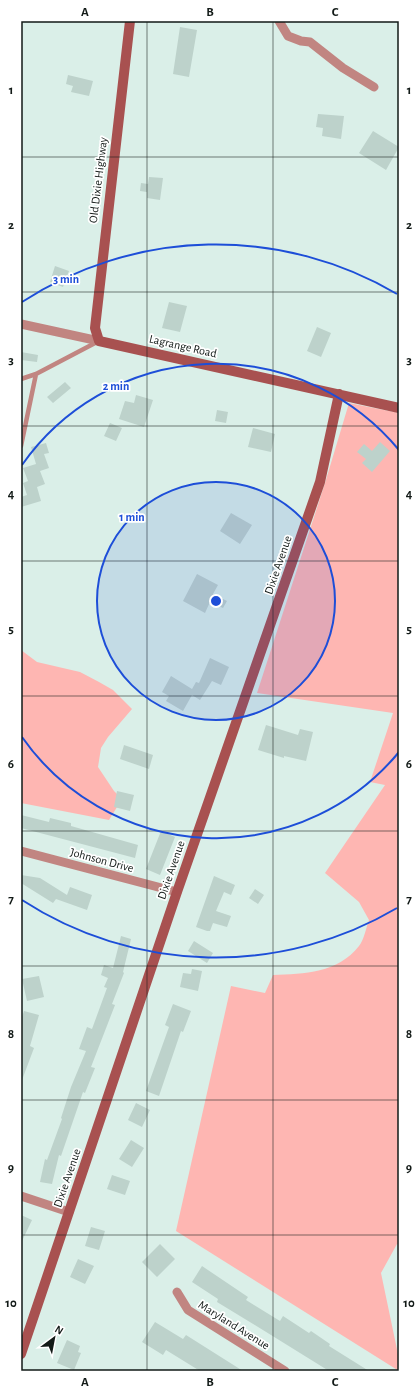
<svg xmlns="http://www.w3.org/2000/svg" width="420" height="1392" viewBox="0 0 420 1392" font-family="'Alegreya Sans',sans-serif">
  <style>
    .green { fill: #feb6b2 }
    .building { fill: #bdd2cb }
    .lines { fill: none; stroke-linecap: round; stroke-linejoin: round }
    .lane { stroke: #c18581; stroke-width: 4.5 }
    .street { stroke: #c18581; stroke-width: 9 }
    .secondary { stroke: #a85150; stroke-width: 10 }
    .grid { fill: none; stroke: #121a17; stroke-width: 1; stroke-opacity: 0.55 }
    .ring { fill: none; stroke: #1d4ed8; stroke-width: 2 }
    .labels { text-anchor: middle; stroke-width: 3.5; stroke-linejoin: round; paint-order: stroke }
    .street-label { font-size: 12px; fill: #121a17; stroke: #fff }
    .centre { fill: #1d4ed8; stroke: #fff; stroke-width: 2 }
    .ring-label { font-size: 12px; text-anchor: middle; font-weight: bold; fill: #1d4ed8; stroke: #fff; stroke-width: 3.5; stroke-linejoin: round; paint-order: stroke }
    .neatline { fill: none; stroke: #121a17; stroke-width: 1.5 }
    .grid-label { font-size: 13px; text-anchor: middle; font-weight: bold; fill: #121a17 }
  </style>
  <rect width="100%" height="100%" fill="#daefe8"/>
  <path class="green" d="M349,403L399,413V1245L397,1244L381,1273L399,1359V1371L176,1231L231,986L265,993L273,975C304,974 338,973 359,946C364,940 366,928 369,920L359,902L325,873L385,785L370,782L393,713L257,693L325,483Z
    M21,650L37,662L80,672L99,682L113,690L132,709L108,737L101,748L98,767L114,791L122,799L109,820L21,803Z"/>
  <path class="building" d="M180,27L197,30L189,77L173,74Z
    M68,75L93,81L89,96L71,92L73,86L66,84Z
    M318,114L344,116L341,139L322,136L323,128L316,127Z
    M373,131L399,147L386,170L359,153Z
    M149,177L163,178L160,200L147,198V192L140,191L141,183L148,184Z
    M55,266L69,271L63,287L50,282Z
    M169,302L187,306L180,332L162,328Z
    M317,327L331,333L321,357L307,351Z
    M21,352L38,355L37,362L21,360Z
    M65,382L71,388L53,403L47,397Z
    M136,395L153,400L144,427L119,419L125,401L134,403Z
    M217,410L228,412L226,423L215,421Z
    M110,423L122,428L116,441L104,436Z
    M253,428L275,434L271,452L248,447Z
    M380,442L390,451L372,472L362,463L366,459L357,452L364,444L372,451Z
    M46,443L49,453L44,454L49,468L40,471L45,484L37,487L41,501L21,507V497L27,495L23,483L28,481L23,468L36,464L31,447Z
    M231,513L252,525L240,544L220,531Z
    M197,574L218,585L213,594L227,601L223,608L210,602L205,613L183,601Z
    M210,658L229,667L221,685L212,681L200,700L192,695L183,711L166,701L169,696L162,692L171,676L192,689L196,682L199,683Z
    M266,725L298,735L300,729L313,732L306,761L284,756V758L258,750Z
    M124,745L153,755L149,769L120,759Z
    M117,791L134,795L130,811L114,807Z
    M21,815L49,822L50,818L71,823V826L138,845L135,858L21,828Z
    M161,831L175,837L160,875L146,869Z
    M21,875L40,878L67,895L70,887L92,895L87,910L56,899L53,903L21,883Z
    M214,876L235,885L231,895L224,892L216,911L231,916L227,927L213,923L210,931H207L196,927Z
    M255,889L264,895L258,904L249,898Z
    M121,936L131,939L123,972L124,973L112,1004L115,1005L91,1067L95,1068L85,1093L83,1092L61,1156L59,1155L52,1184L40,1182L45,1159L47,1160L62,1119L61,1118L71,1087L86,1051L79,1049L87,1027L92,1029L107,988L104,987L108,978L101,975L104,965L113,968Z
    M194,941L213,953L207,963L188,951Z
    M192,969L202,971L198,991L180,987L183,973L191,974Z
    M39,976L44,997L27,1001L22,979Z
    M173,1004L191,1011L183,1032L181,1031L159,1096L146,1091L169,1027L165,1025Z
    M24,1011L39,1015L30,1046L34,1048L22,1080L21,1020Z
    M136,1103L150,1110L142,1127L128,1120Z
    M131,1140L144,1148L132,1167L119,1159Z
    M112,1175L130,1181L125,1195L107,1189Z
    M21,1215L32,1220L21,1243Z
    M91,1227L105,1231L99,1250L85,1246Z
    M160,1244L175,1259L157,1277L142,1262Z
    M78,1259L94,1266L85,1284L70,1277Z
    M202,1266L248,1297L246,1300L280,1321L283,1316L309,1333L311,1331L330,1344L329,1346L369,1371H329L271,1335L217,1302L218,1299L192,1282Z
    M155,1322L183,1339L186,1335L243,1371H200L166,1350L163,1355L142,1342Z
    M67,1340L80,1346L78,1352L81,1353L74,1370L57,1363Z"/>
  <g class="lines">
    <path class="lane" d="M21,379L36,374L97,342
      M21,446L36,374"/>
    <path class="street" d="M279,21L288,36L301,41L310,42L343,68L374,87
      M21,324L99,341
      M21,851L177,892
      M21,1196L69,1212
      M177,1292L188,1310L285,1371"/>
    <path class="secondary" d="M130,21L95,328L99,341L399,408
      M21,1354L177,892L320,482L339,394"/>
  </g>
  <path class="grid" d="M147,21V1371M273,21V1371M21,157H399M21,292H399M21,426H399M21,561H399M21,696H399M21,831H399M21,966H399M21,1100H399M21,1235H399"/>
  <circle cx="216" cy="601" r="119" fill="#1d4ed8" fill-opacity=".12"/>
  <g class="ring">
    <circle cx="216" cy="601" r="119"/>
    <path d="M399 752A237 237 0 0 1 22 737M22 465A237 237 0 0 1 399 450"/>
    <path d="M397 908A356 356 0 0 1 22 900M22 302A356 356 0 0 1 397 294"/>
  </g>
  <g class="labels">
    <g class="street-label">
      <text transform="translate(98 180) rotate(-83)" y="4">Old Dixie Highway</text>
      <text transform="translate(183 346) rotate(13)" y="4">Lagrange Road</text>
      <text transform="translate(278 565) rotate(-71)" y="4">Dixie Avenue</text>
      <text transform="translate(102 860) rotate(15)" y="4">Johnson Drive</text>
      <text transform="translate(171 870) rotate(-71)" y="4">Dixie Avenue</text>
      <text transform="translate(67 1178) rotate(-71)" y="4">Dixie Avenue</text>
      <text transform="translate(234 1325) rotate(32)" y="4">Maryland Avenue</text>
    </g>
  </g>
  <circle cx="216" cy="601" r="6" class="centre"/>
  <g class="ring-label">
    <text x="66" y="283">3 min</text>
    <text x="116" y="390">2 min</text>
    <text x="132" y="521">1 min</text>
  </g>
  <rect width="420" height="1392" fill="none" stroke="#ffffff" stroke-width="44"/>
  <g transform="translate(54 1338) rotate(32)" stroke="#ffffff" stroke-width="3" paint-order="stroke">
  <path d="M0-3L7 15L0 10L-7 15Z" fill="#121a17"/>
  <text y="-6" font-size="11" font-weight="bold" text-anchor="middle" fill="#121a17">N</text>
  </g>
  <rect x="22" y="22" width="376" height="1348" class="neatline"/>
  <g class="grid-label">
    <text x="85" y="16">A</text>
    <text x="210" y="16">B</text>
    <text x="335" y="16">C</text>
    <text x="11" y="94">1</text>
    <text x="409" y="94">1</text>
    <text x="11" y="229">2</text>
    <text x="409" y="229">2</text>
    <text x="11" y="364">3</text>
    <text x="409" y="364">3</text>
    <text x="11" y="498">4</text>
    <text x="409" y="498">4</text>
    <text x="11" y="633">5</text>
    <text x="409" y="633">5</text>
    <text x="11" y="768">6</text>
    <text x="409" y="768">6</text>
    <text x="11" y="903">7</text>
    <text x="409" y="903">7</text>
    <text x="11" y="1038">8</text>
    <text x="409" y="1038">8</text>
    <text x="11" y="1172">9</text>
    <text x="409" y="1172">9</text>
    <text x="11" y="1307">10</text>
    <text x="409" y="1307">10</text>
    <text x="85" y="1386">A</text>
    <text x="210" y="1386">B</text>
    <text x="335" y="1386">C</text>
  </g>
</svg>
